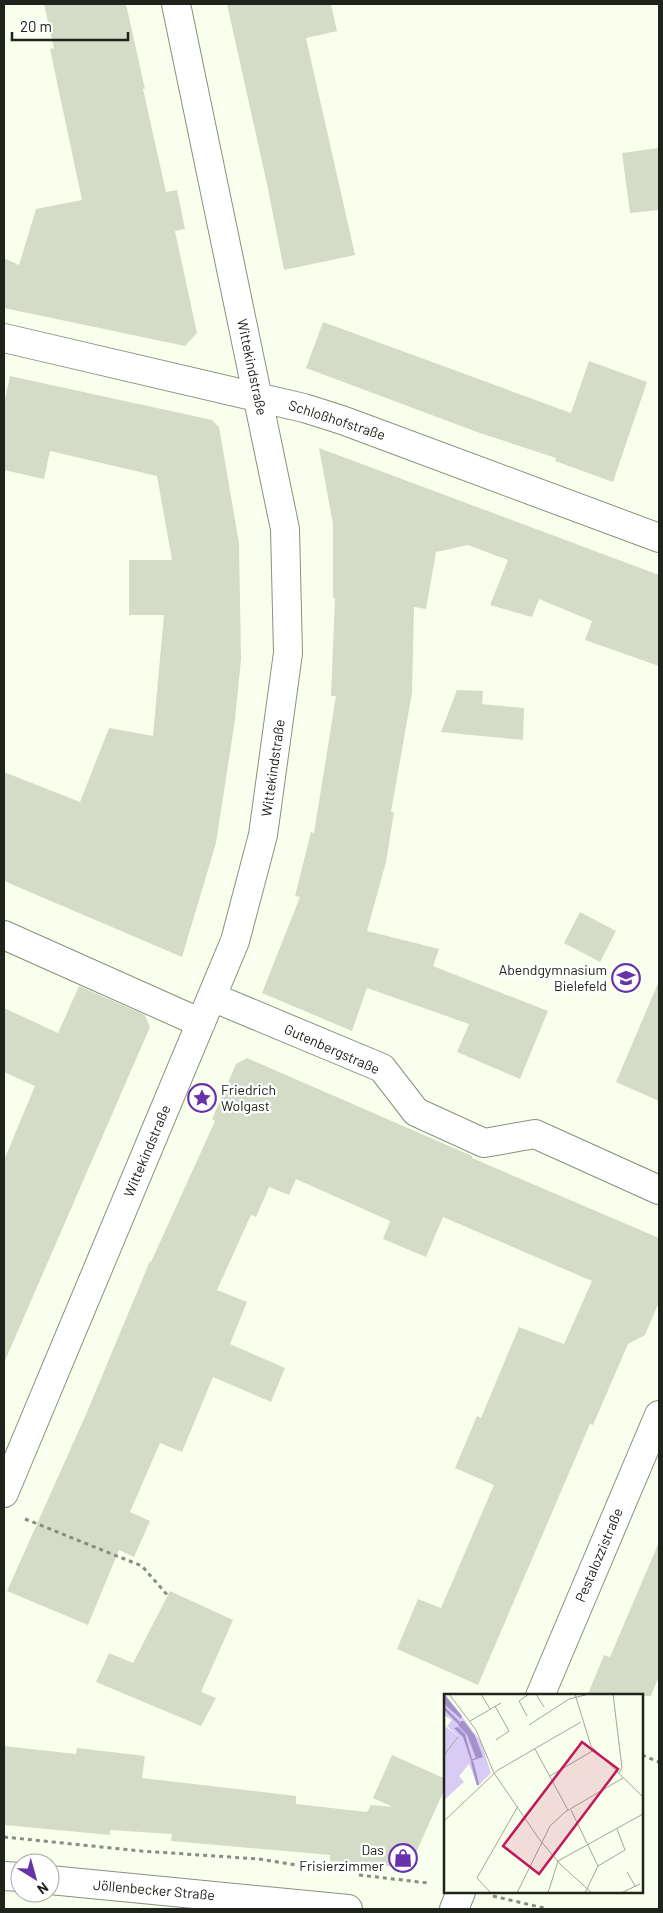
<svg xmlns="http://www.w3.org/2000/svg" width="663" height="1913" viewBox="0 0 663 1913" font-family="Barlow,sans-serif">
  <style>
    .building { fill: #d4dcc7 }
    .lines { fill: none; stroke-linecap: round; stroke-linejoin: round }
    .minor-casing { stroke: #89917d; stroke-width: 30 }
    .major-casing { stroke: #89917d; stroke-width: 30 }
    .path { stroke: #888d80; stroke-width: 3; stroke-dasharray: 4 4; stroke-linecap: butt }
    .minor { stroke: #fff; stroke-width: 28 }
    .major { stroke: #fff; stroke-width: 28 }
    .labels { text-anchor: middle; stroke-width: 4.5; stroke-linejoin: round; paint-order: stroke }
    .street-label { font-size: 14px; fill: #20231b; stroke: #fff }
    .poi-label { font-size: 14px; fill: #20231b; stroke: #fff; text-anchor: end }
    .inset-river { fill: none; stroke: #a491cc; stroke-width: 2.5 }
    .inset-road { fill: none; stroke: #a2a799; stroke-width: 1 }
    .view { fill: #c2185b; fill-opacity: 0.15; stroke: #c2185b; stroke-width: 2.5 }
    .inset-edge { fill: none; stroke: #20231b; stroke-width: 2.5 }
  </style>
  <rect width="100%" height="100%" fill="#f8ffed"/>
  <path class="building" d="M44,4H126L145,89H143L166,192L177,190L185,229L175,231L197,333L185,346L4,308V258L19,265L36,209L82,200L50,49L54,48Z
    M227,4H331L337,31L306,38L355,255L284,270L267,184Z
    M659,148V210L630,213L622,153Z
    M323,322L571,413L589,361L647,382L613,482L555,461L556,458L477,432L306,368Z
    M10,376L212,420L219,427L239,543L241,659L235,720L216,843L182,957L4,881V772L80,802L109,728L153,736L164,615H129V560H172L157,476L50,451L44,479L4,470V404Z
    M319,448L659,575V666L585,640L592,621L539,599L532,617L490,605L508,560L468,545L436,552L426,609L414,607L412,693L391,812H394L386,862L367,931L439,949L433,966L548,1011L520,1079L457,1052L469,1024L367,988L352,1031L262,993L300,897L295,896L311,832L314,833L336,696H331L335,598H333V524Z
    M457,690L483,691L482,704L524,708L523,740L441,732Z
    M580,912L616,931L600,962L564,943Z
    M659,981V1101L616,1082Z
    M79,986L145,1015L150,1027L4,1363V1160L35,1086L4,1072V1008L58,1033Z
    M247,1058L472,1156V1158L659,1238V1302L645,1335L628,1344L593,1425L590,1424L478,1685L397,1649L418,1599L441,1608L494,1485L455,1468L477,1416L481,1418L519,1327L564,1344L592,1281L443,1217L426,1257L383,1239L390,1221L296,1179L289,1195L269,1187L256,1217L251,1215L217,1290L247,1302L230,1344L285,1368L271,1402L213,1377L182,1452L160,1443L130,1512L150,1521L134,1557L119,1550L88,1625L7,1591L87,1412L150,1261L151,1262L215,1121L212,1119L236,1064Z
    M659,1542V1676L651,1696H587L604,1655L610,1657Z
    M170,1591L233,1620L201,1692L216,1698L201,1726L96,1682L109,1653L133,1663Z
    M4,1746L76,1754L77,1748L145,1756L142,1778L296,1796V1804L367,1812L371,1805L393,1807L373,1798L392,1755L446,1779V1786L409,1868L330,1861V1855L171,1841L172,1834L110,1830V1835L4,1825Z"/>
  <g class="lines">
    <defs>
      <path id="minor" d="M4,338L304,408L342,420L659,538
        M4,935L201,1023
        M212,997L382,1068L416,1112L484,1143L535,1134L659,1190
        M4,1493L235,941L263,835L288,653L285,529L176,4
        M540,1696L659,1415
        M454,1909L461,1892"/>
      <path id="major" d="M4,1876L20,1877
        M50,1880L348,1909"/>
    </defs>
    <use href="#minor" class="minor-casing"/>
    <use href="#major" class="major-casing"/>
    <path class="path" d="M25,1519L142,1566L169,1597
      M642,1755L659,1762
      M4,1837L141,1851L259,1859L321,1869
      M359,1875L428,1883
      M493,1896L548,1909"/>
    <use href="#minor" class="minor"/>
    <use href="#major" class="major"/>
  </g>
  <defs>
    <symbol id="school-ring" viewBox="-11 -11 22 22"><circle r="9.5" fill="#fff" stroke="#6733aa" stroke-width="1.5"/><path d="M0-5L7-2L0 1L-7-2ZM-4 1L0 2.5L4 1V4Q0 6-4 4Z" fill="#6733aa"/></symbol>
    <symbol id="sight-ring" viewBox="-11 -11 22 22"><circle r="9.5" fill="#fff" stroke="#6733aa" stroke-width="1.5"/><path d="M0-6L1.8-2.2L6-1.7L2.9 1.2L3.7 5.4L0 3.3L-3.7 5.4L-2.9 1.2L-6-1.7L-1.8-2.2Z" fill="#6733aa"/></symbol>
    <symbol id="shop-ring" viewBox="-11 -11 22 22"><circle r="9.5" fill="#fff" stroke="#6733aa" stroke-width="1.5"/><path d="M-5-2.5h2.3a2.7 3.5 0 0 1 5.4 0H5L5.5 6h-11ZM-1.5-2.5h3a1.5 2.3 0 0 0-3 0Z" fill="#6733aa"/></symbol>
  </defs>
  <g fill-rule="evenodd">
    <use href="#school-ring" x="610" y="962" width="32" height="32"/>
    <use href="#sight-ring" x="186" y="1082" width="32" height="32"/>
    <use href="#shop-ring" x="387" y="1842" width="32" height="32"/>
  </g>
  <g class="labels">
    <g class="street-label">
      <text transform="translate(252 367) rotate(78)" y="5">Wittekindstraße</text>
      <text transform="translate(337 420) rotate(18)" y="5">Schloßhofstraße</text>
      <text transform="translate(273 768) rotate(-82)" y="5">Wittekindstraße</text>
      <text transform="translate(332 1049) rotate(24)" y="5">Gutenbergstraße</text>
      <text transform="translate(147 1151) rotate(-67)" y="5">Wittekindstraße</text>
      <text transform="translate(599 1555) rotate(-67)" y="5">Pestalozzistraße</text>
      <text transform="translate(154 1890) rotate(5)" y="5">Jöllenbecker Straße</text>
    </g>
    <g class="poi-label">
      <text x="607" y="975">Abendgymnasium<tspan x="607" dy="16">Bielefeld</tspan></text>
      <text x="221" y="1095" text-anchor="start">Friedrich<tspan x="221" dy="16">Wolgast</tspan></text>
      <text x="384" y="1855">Das<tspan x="384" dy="16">Frisierzimmer</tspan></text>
    </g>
  </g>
  <g transform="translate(444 1694)">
    <rect width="199" height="199" fill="#f8ffed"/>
    <path d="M1,0L37,48L47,79L34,92L25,70L15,82L20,88L0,106V31L16,44L3,32L8,26L0,21Z" fill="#d8ccf4"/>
    <path d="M0,0L18,22L17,25L0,10ZM17,27H20L31,42L39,63L27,67L19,43L10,34L14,33L21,40L28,65L32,64L23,41L14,31Z" fill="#a491cc"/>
    <path class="inset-river" d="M0,14L15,29M28,67L34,91"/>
    <path class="inset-road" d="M5,0L32,36L50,79L95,145L117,171L148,199M37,0L46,15M92,0L100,13M131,0L147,52L199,103M169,0L178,74L175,79M51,12L65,37L52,46M83,22L75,7L85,0M26,27L57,9M85,31L125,5L145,0M91,55L124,116M0,61L14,43M106,82L150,56M127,116L154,172L181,156L173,135M0,127L54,76L137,28M183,178L191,192M47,199L33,184L74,112M73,199L106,132L121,118L179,84M104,199L114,167L199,120M141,199L154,172M177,199L196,190"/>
    <path class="view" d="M138,48L174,75L95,180L59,152Z"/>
    <rect width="199" height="199" class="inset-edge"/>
  </g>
  <rect width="663" height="1913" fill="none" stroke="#20231b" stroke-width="10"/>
  <g transform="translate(35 1878) rotate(143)"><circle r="24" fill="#ffffff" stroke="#a6a7a4"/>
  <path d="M0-4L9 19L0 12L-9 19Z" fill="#6733aa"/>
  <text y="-8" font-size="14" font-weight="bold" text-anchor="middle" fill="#20231b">N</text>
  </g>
  <path d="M12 32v8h116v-8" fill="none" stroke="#20231b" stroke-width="2.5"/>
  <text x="20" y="32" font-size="15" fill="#20231b" stroke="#ffffff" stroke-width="4" paint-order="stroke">20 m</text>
</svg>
